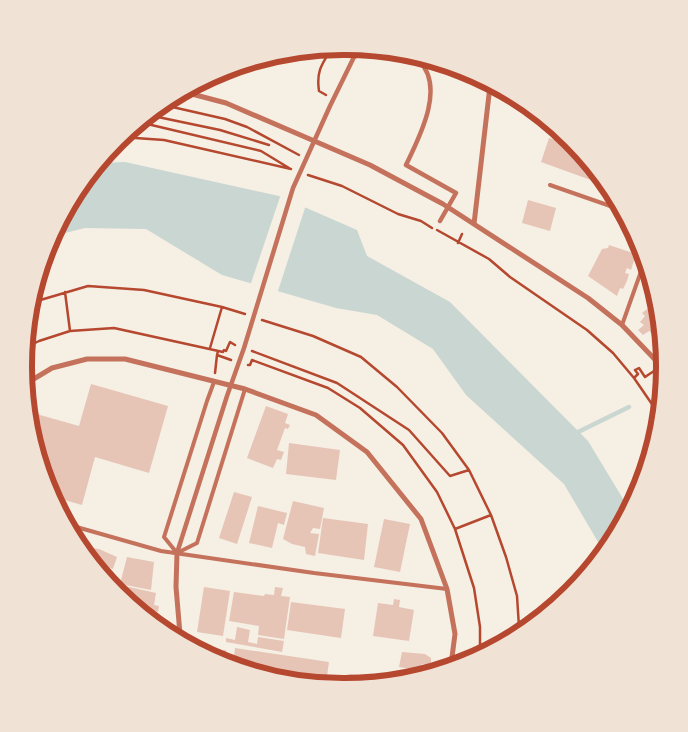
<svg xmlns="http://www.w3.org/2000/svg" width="688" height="732" viewBox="0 0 688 732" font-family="'Fira Sans Condensed',sans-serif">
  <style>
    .water { fill: #c9d6d2 }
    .pier { fill: #f6efe4 }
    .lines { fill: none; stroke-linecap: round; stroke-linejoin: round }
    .stream { stroke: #c9d6d2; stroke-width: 4.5 }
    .building { fill: #e6c5b7 }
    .path { stroke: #b5482f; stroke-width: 2.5 }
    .service { stroke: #c5725c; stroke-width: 4 }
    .pedestrian { stroke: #c5725c; stroke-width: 4.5 }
    .minor { stroke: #c5725c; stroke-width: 5 }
    .rim { fill: none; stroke: #b5482f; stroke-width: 6 }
  </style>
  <rect width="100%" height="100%" fill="#f6efe4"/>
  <path class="water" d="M125,162L279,196L357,230L367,256L450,302L588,441L628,507L601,547L564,484L466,395L433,349L377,315L336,308L222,275L146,229L85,228L53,236L102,163Z"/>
  <path class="pier" d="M281,194L306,205L277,294L250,286Z"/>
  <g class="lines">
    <path class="stream" d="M574,434L629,407"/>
  </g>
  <path class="building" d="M549,138L576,147L599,183L541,162Z
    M528,200L556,208L550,231L522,223Z
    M609,245L636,254L631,270L627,268L625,273L629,274L627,281L623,289L620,288L617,296L588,276L602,249L608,248Z
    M651,306L653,308L657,331L653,335L649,331L643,335L638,330L644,325L640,322L645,316L642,313Z
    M91,384L168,406L149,473L95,457L82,505L54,497L48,488L33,413L79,426Z
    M266,406L288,414L285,423L290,425L288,429L285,428L277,450L284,452L281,460L277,459L273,468L247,458Z
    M289,443L340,450L336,480L286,474Z
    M234,492L252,497L237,544L219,538Z
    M293,501L324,508L320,529L313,528L310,533L319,534L315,556L306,554L305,547L292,544L283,539Z
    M258,506L287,513L284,525L278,523L272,548L249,543Z
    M323,518L368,524L364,560L318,553Z
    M384,519L410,524L400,572L374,567Z
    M87,547L99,549L117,557L113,569L98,564Z
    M127,557L154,562L151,590L120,584Z
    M125,586L156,593L154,605L159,606L158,612L152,611L151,615L123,596Z
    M204,587L230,591L223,636L197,632Z
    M275,587L283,588L281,596L290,597L284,639L258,635L259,626L229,621L234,592L264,596L265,594L274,595Z
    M394,599L400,600L399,607L414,610L409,641L373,636L378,603L393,605Z
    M291,602L345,609L341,638L287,630Z
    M237,627L250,630L248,642L257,644L258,637L284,641L282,652L226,642V638L235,640Z
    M235,648L329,662L326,683L233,664Z
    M202,649H209V652L226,650L227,663L221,662Z
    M402,652L425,654L431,658V666L422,664L420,671L399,667Z
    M349,674L383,678V679L347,685Z
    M329,678L345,680V686L327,683Z"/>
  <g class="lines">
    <path class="path" d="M326,95L319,91C316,71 322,64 332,48
      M168,106L225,119L247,127L299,155
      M153,116L220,130L269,145
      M143,123L261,151L289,168
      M121,137L164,140L291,169
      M308,175L342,186L398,214L421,221L432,228
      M437,230L489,259L510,277L587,330L613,353L634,378L656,410
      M458,243L462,234
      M65,292L70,331
      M37,301L88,286L144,290L222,307L245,314
      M262,320L313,336L361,357L397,387L442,433L469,470L491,515L506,557L517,596L519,627
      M27,347L39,341L70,331L114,328L223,352L224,350L226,351L230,342L235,345
      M210,348L222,307
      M218,351L217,355L231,360
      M252,351L337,383L409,430L450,476L469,470
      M248,365H250L252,360L328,388L360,408L403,445L437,492L455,529L474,588L480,627V653
      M215,373L217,355
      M634,378L638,374L635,370L639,368L645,377L654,371
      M455,529L491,515"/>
    <path class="service" d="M550,185L616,208
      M622,325L644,263
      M73,526L161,551L314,573L447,589
      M177,553L164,537L207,401L214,382
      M177,553L197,543L245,389"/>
    <path class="pedestrian" d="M419,61C446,87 419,138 406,165L456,193L440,221
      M177,553L227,396L244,348L293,188L330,106L354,57L368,50"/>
    <path class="minor" d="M188,93L226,103L370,165L443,204L588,298L622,325L664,369
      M474,224L490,86
      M27,383L52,368L87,359H125L245,389L316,415L367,452L421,519L447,589L455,634L451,665
      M177,553L176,587L180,634"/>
  </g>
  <path d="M0 0H688V732H0ZM343 55H345A311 311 0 0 1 656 366V367A311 311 0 0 1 345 678H343A311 311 0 0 1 32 367V366A311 311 0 0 1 343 55Z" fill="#f1e2d6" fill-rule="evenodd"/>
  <path class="rim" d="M343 55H345A311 311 0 0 1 656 366V367A311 311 0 0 1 345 678H343A311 311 0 0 1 32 367V366A311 311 0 0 1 343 55Z"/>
</svg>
